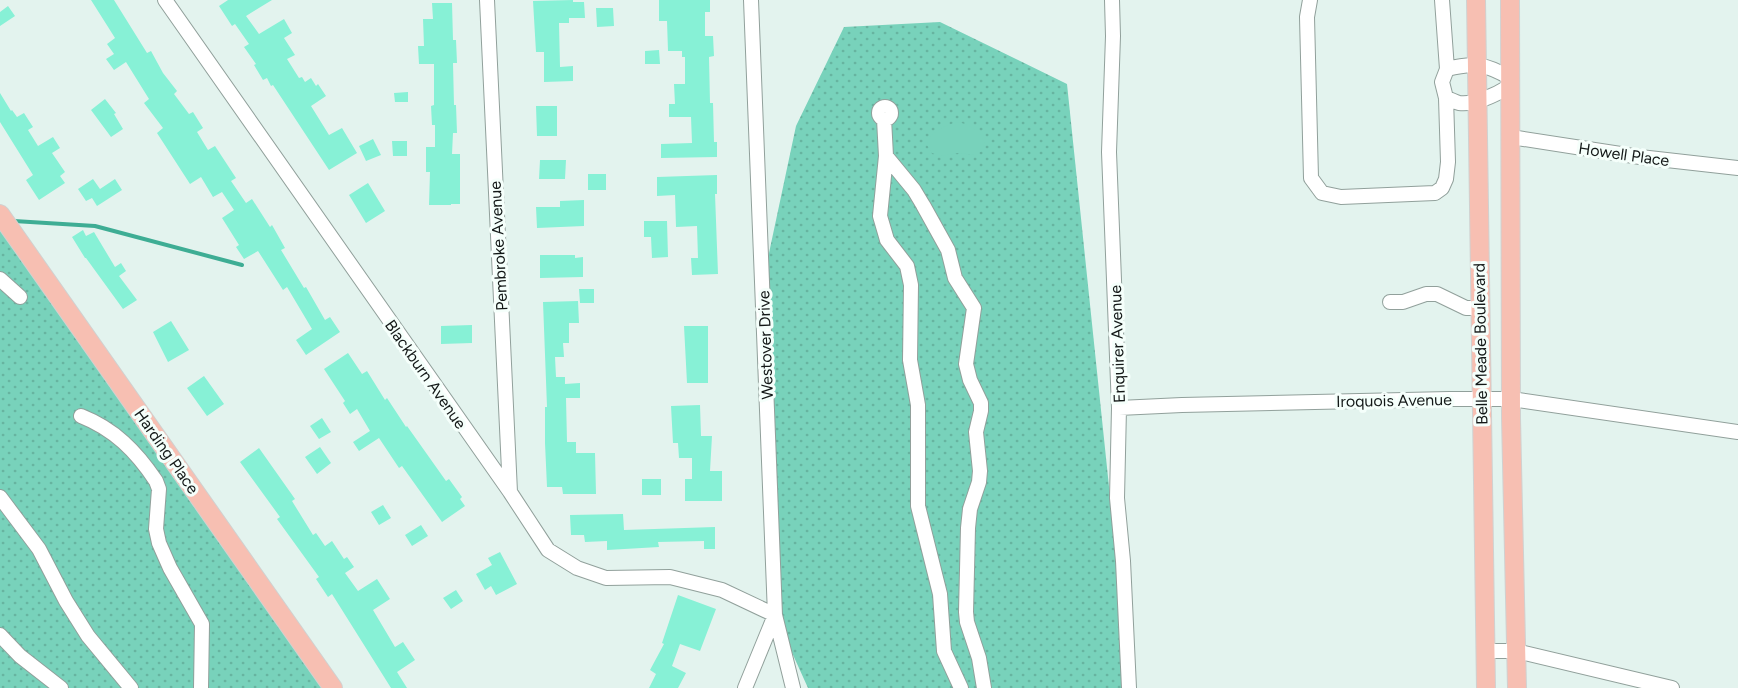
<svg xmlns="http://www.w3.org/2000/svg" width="1738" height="688" viewBox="0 0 1738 688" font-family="Figtree,sans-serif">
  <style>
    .grass { fill: url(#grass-dots) }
    .pitch { fill: #78d2bb }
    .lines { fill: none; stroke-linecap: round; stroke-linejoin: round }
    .stream { stroke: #3ead94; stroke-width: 4 }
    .building { fill: #87f1d6 }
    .minor-casing { stroke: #91a09b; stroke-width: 16 }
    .major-casing { stroke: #d0d1d0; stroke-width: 20 }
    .minor { stroke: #fff; stroke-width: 14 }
    .major { stroke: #f7bfb2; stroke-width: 18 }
    .labels { text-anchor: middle; stroke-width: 6; stroke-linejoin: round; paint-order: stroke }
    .street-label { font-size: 16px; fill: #121716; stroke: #f5fffb }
  </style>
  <defs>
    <pattern id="grass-dots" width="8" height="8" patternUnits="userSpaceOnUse" patternTransform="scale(1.5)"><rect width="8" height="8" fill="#78d2bb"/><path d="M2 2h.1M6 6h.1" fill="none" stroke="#67b4a0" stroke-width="1.8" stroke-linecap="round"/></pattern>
  </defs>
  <rect width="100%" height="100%" fill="#e3f3ee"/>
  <path class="grass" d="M940,22L1067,84L1130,688H808L775,615L762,286L796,126L844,27Z
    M0,221L324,688H0Z"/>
  <path class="pitch" d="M957,122C969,124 983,132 985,145L982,151L974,155L958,153L941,156L932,153L927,145C930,131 945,126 957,122Z"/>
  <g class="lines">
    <path class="stream" d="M14,221L95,226L242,265"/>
  </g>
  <path class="building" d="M91,0H114L147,53L151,51L163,73L177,91L174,94L189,114L193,112L203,128L197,132L208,150L215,146L236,178L231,181L246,203L252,199L270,227L272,225L285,248L281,250L304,288L306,287L325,320L330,317L340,332L306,355L296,340L312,329L287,287L283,290L258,251L244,259L236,247L239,245L222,218L234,210L222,192L213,197L201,177L190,184L157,133L163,128L144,103L149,99L126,62L114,70L106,59L114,54L107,44L115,38Z
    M228,0H272L246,16L259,34L284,19L292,33L284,38L295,55L287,59L299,78L302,77L305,82L311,78L316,86L318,84L326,96L311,106L329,135L342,128L357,153L329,170L273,85L271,86L267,78L263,80L254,65L256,64L244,47L249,44L235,24L232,26L219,6Z
    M573,0V2H584L585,18H569V23H559L560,67L573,66V81L544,82V52H536L533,1Z
    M659,0H710V12H705V36H713L714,56L709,57L710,103H713L714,142H717V157L661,158V144L692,143L691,117H669V104H675L674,84H685V57H682V51H668L667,21H659Z
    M432,3H452L453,40H456L457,63H453L454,105H456L457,133H453L452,154H460V204H451V205H429L430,172H426V147H435V125H432L431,106L434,105V64H419L418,46H424L423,19H433Z
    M8,6L15,16L0,26V12Z
    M596,8H613L614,26L597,27Z
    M659,50L660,64H645V51Z
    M408,92V102H395L394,93Z
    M0,93L11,111L12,110L17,117L24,113L33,127L28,130L38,146L53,137L60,148L52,153L65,172L60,176L65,183L39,200L26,180L33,175L0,122Z
    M105,99L116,113L114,114L123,129L111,137L91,110Z
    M536,106H557V136H537Z
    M373,139L381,155L366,161L359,146Z
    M392,141H407V156H393Z
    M540,160H566L565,179H539Z
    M588,174H606V190H588Z
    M717,175V194H715L718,274L692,275L691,258H698L697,226L676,227L675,195L657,196V177Z
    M93,179L100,189L115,179L122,190L97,206L92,198L86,201L78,189Z
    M368,183L385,211L366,223L349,195Z
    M584,200V226L537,228L536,207H560V201Z
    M644,221H667L668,257L652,258L651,237H644Z
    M83,230L86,236L94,232L115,267L121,263L126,271L119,276L137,300L123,309L86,258H85L72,237Z
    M540,255H575V258L583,257V277L540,278Z
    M579,289H594V303H580Z
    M578,301L579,323H569V343H563L564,357H555L556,377H565V384L580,383V398H566L567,442H576V453H595L596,494H563L562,487H547L545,443V407H547L543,302Z
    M171,321L189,350L168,362L153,332Z
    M472,325V343L441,344V326Z
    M684,326H708V383H687Z
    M348,353L362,374L367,371L385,400L387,398L406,427L407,426L446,481L449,479L462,497L460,499L465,506L442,522L402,466L399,468L379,438L359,451L353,442L370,431L357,409L350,414L343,403L345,401L324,369Z
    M204,376L224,404L207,416L187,388Z
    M700,405L701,436H712L710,471H722V501H685V479H692V458H679L678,443H673L671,406Z
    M322,418L331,432L319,439L310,426Z
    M320,447L331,463L317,474L305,457Z
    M259,448L295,499L292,501L313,535L316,533L325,546L332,541L344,559L347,557L354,567L345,573L358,591L377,579L390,599L373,610L395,647L403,642L415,660L397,672L407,688H391L332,594L328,597L316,579L319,577L277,519L280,517L240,462Z
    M642,479H661V495H642Z
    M383,505L391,518L379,525L371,512Z
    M623,514L624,530L715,527V549H704V541L658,542L659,547L607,550V541L585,542L584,535H571L570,515Z
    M421,525L428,536L412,546L405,535Z
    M500,552L517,584L496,595L491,586L485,590L476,574L492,565L488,558Z
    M456,590L463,601L451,609L443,598Z
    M678,595L716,609L700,651L680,644L672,666L686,673L678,688H649L656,674L650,670L664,644L662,643Z"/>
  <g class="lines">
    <defs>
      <path id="minor" d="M165,0L510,492L548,550L577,568L606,578L670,577L722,590L775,615L745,688
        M487,0L510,492
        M751,0L775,615L793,688
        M1112,0L1113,36L1109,152L1119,408L1117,498L1123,561L1129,688
        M1310,0L1307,17L1311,178L1322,193L1341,197L1435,193L1442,188L1446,179L1448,162L1446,98L1442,82L1447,69L1442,0
        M1447,69C1473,62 1487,64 1510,78
        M1446,98C1450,99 1455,102 1459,103C1475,105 1497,94 1510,86
        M879 113a6 6 0 1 1 12 0a6 6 0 1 1-12 0Z
        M884,119L886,156L880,216L887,240L907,266L911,285L910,360L918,405V506L940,594L944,651L961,688
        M1511,137L1640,157L1738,168
        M886,156L914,190L923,205L948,250L955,278L974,308L966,364L970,380L981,403V411L976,432L980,471L979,482L970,509L968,528L966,612L967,622L979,658L984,688
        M0,279L20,297
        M1390,302H1403L1426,294H1437L1466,308H1480
        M1119,408L1182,405L1449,399H1511L1738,432
        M81,416C114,429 136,451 156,481L159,489L156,529L159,543L170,568L202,624L201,688
        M0,497L39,549L66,601L88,636L131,688
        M0,635L20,656L61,688
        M1486,651H1516L1672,688"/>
      <path id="major" d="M1476,0L1486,688
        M1510,0L1511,418L1517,688
        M0,214L333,688"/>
    </defs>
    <use href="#minor" class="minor-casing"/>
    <use href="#major" class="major-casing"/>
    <use href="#minor" class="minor"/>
    <use href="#major" class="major"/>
  </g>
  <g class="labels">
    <g class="street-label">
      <text transform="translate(1624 154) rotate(8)" y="6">Howell Place</text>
      <text transform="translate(498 246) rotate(-93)" y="6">Pembroke Avenue</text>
      <text transform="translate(1117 344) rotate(-92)" y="6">Enquirer Avenue</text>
      <text transform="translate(1480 344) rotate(-91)" y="6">Belle Meade Boulevard</text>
      <text transform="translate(765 345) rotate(-92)" y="6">Westover Drive</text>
      <text transform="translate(426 374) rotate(55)" y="6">Blackburn Avenue</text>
      <text transform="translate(1394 400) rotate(-1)" y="6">Iroquois Avenue</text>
      <text transform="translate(167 451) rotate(55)" y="6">Harding Place</text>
    </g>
  </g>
</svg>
